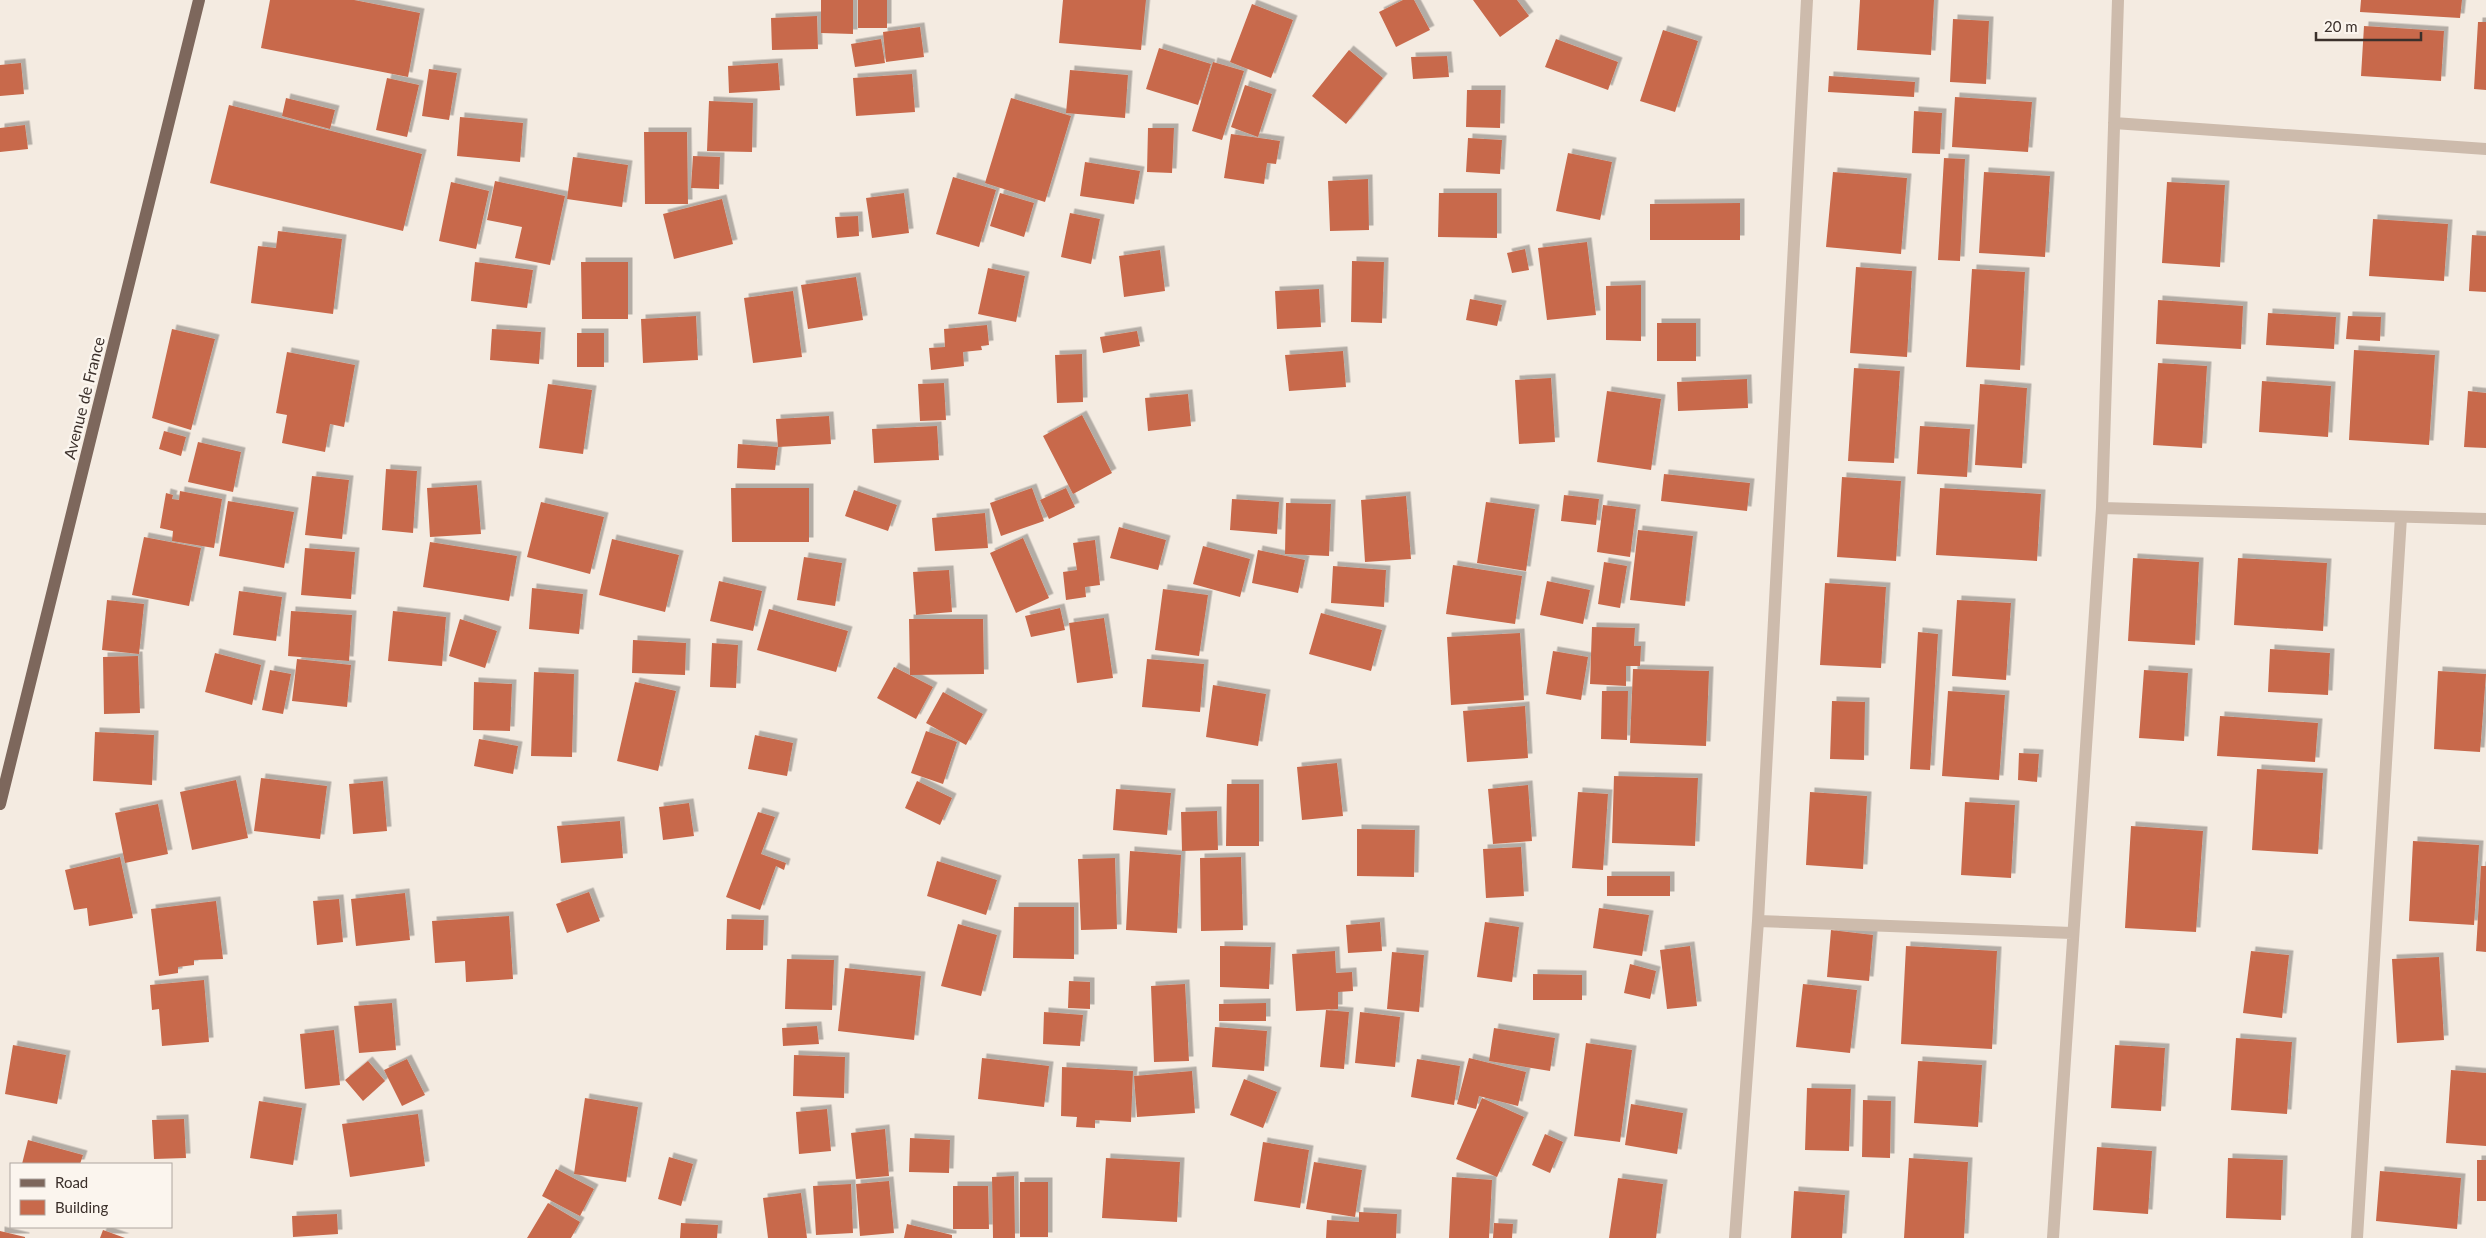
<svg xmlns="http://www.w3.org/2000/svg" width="2486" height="1238" viewBox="0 0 2486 1238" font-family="Lato,sans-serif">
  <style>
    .building { fill: #c8694b; filter: url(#shadow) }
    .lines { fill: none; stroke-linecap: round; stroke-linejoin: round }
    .street { stroke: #cdbbac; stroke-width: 12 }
    .primary { stroke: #7d675c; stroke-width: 12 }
    .labels { text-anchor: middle; stroke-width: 5; stroke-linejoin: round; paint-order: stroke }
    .street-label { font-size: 16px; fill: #3b302b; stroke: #fbf5ee }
  </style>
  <defs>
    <filter id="shadow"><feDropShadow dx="4.5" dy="-4.5" stdDeviation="0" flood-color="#0004"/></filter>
  </defs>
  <rect width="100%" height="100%" fill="#f4ebe1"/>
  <path class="building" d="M270,0H354L420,13L408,77L261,48Z
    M821,0H853V34L821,33Z
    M858,0H887V28H858Z
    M1063,0H1146L1141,50L1059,43Z
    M1403,0H1414L1430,30L1396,47L1379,12Z
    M1473,0H1517L1529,16L1500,37Z
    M1860,0H1934L1931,55L1857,50Z
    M2361,0H2462L2460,18L2360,12Z
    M1252,4L1293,20L1271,78L1230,62Z
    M817,16L818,49L772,50L771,18Z
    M1953,19L1989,21L1986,84L1950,82Z
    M2478,22H2486V90L2474,89Z
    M2364,26L2444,31L2441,81L2361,76Z
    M920,27L924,57L886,62L883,32Z
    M1663,30L1698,41L1675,112L1640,101Z
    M881,39L885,63L855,67L851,44Z
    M1556,39L1618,62L1608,90L1545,67Z
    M1159,48L1211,64L1198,105L1146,89Z
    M1349,50L1383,78L1346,124L1312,96Z
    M1447,56L1449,77L1413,79L1411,57Z
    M1213,62L1244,71L1222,140L1192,131Z
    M21,63L24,94L0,96V65Z
    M778,63L780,90L729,93L728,66Z
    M429,69L457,73L449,120L422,116Z
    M1070,70L1128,75L1125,118L1066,113Z
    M912,74L915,112L856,116L853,78Z
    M1829,76L1915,82L1914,97L1828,92Z
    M387,78L419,85L407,137L376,130Z
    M1245,85L1272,94L1258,137L1231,127Z
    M1467,90H1501L1500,128L1466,127Z
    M1955,97L2032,102L2028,152L1952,147Z
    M286,98L335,110L330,129L282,116Z
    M1011,98L1071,116L1045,202L985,183Z
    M709,101L753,103L752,152L707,151Z
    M229,105L422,154L403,231L210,183Z
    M1914,111L1942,113L1940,154L1912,153Z
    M460,117L523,123L520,162L457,156Z
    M25,125L28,149L0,152V128Z
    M1148,128H1174L1172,173L1147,172Z
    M644,132H687L688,204H645Z
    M1231,134L1280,141L1276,164L1267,163L1264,184L1224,178Z
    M1468,138L1502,140L1500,174L1466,172Z
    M1568,153L1612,162L1600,220L1556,211Z
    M693,156L720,157L719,189L691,188Z
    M573,157L628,165L622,207L567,199Z
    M1944,158L1965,159L1960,261L1938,260Z
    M1085,162L1140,171L1134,204L1080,196Z
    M1833,172L1907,178L1901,254L1826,247Z
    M1984,172L2050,176L2045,257L1979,253Z
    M953,177L996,190L979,247L936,234Z
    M1368,179L1369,230L1330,231L1328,181Z
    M495,181L565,196L550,265L515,258L522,227L487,220Z
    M451,182L489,191L476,249L439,241Z
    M2167,182L2225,185L2220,267L2162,263Z
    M904,193L909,233L872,238L866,198Z
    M1000,193L1034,203L1024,237L990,226Z
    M1439,193H1497V238L1438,237Z
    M722,199L733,244L674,259L663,214Z
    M1740,203V240H1650V204Z
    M1070,213L1100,219L1091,264L1061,257Z
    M858,216L859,236L837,238L835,217Z
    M2373,219L2448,224L2444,281L2369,276Z
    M278,231L342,239L333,314L251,303L258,246L276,248Z
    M2472,235L2486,236V292L2469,291Z
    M1587,242L1596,315L1547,320L1538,248Z
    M1525,249L1529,270L1512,273L1507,253Z
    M1160,250L1165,291L1124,297L1119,256Z
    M1352,261L1384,262L1382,323L1351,322Z
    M475,262L533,270L527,308L471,301Z
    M581,262H628V319H582Z
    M1856,267L1912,271L1907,357L1850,353Z
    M988,268L1025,276L1016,322L978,314Z
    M1972,269L2025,272L2020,370L1966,367Z
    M856,277L863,320L808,329L801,285Z
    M1641,285V341L1606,340V286Z
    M1319,289L1321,327L1277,329L1275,291Z
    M793,291L802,357L753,363L744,298Z
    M1470,299L1502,305L1497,326L1466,320Z
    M2158,300L2243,306L2241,349L2156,344Z
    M2268,313L2336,317L2334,349L2266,345Z
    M696,316L698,360L643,363L641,319Z
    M2348,316L2381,317L2380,341L2346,339Z
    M1657,323H1696V361H1657Z
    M987,325L989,345L981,346L982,350L963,352L964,366L931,370L929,348L945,347L944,329Z
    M172,329L215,339L191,430L152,418Z
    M492,329L541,332L539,364L490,360Z
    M1137,331L1140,346L1103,353L1100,337Z
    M577,333H604V367H577Z
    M2354,350L2435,355L2429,445L2349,440Z
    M1343,351L1346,387L1289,391L1285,355Z
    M287,352L355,365L344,427L330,424L325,452L282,443L287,415L276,413Z
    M1082,354L1083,402L1057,403L1055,355Z
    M2158,363L2207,366L2202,448L2153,445Z
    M1854,368L1900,371L1894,463L1848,461Z
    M1551,378L1555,442L1519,444L1515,380Z
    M1747,379L1748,408L1678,411L1677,382Z
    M2262,381L2331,386L2328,437L2259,432Z
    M944,383L946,420L920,421L918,384Z
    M548,384L592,390L583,454L539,448Z
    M1980,384L2027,388L2022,468L1975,465Z
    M1607,391L1661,399L1651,470L1597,462Z
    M2468,391L2486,393V448L2464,447Z
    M1188,394L1191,426L1148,431L1145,398Z
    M1082,415L1112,473L1073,494L1043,436Z
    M829,416L831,444L778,447L775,470L737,468L738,444L778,447L776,419Z
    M937,426L939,460L874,463L872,429Z
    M1920,426L1970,429L1967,477L1917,474Z
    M164,431L186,437L181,456L159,449Z
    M198,442L241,452L233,492L188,482Z
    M386,469L417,471L413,533L382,530Z
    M1664,474L1750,483L1747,511L1661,501Z
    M312,476L349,480L342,539L305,535Z
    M1842,477L1901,481L1896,561L1837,557Z
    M477,485L481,534L430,537L427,488Z
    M731,488H809V542H732Z
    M1032,488L1044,521L1001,536L990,503Z
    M1066,488L1075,507L1049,519L1040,500Z
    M1940,488L2041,494L2037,561L1936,555Z
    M854,490L897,505L888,531L845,516Z
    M180,491L222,499L214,548L172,541L173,531L160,528L166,493L173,495L172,499L179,500Z
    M1564,495L1599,499L1596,525L1561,521Z
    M1406,496L1411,559L1365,562L1361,500Z
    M1232,499L1279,502L1277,534L1230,530Z
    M228,501L294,512L284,568L219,556Z
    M541,502L604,517L590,574L527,557Z
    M1486,502L1535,509L1526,571L1477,563Z
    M1286,503L1331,504L1329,556L1285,554Z
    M1603,505L1636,509L1630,557L1597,552Z
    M985,513L988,548L935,551L932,518Z
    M1119,527L1166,540L1158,570L1110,558Z
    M1638,530L1693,536L1685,606L1630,600Z
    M144,537L201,548L189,606L132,595Z
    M1023,538L1049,598L1016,613L990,553Z
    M612,539L679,555L665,612L599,595Z
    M1095,540L1100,585L1085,587L1086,597L1066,600L1063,572L1077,570L1073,543Z
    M430,542L517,556L509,601L423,587Z
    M1203,546L1250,559L1240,597L1193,584Z
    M305,548L355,552L351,599L301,595Z
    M1258,550L1305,560L1298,593L1252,583Z
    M804,557L842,563L835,606L797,600Z
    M2133,558L2199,562L2195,645L2128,641Z
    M2238,558L2327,563L2323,631L2234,625Z
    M1604,562L1627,566L1620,608L1598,604Z
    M1453,565L1522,576L1515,624L1446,614Z
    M1333,566L1386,570L1384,607L1331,603Z
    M949,570L952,612L916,615L913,572Z
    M719,581L762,591L753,631L710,621Z
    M1547,581L1590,590L1583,624L1540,615Z
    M1825,583L1886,587L1881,668L1820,665Z
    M532,588L583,594L579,634L529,629Z
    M1163,589L1208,595L1199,656L1155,650Z
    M239,591L282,597L276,641L233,635Z
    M107,600L144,604L139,654L102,650Z
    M1957,600L2011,603L2006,680L1952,676Z
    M1060,608L1065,630L1031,637L1025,616Z
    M769,609L848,631L836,672L757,650Z
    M291,611L352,615L349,661L288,656Z
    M393,611L446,617L442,666L388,661Z
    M1321,613L1382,630L1371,671L1309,654Z
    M1104,618L1113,678L1077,683L1069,623Z
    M460,619L497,631L485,668L449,656Z
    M909,619H983L984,674L910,675Z
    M1592,627L1635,628L1634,646H1641L1640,666H1626V686L1590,684Z
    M1918,632L1938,634L1930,770L1910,769Z
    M1520,633L1524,700L1451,705L1447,637Z
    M633,640L686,643L685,675L632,673Z
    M712,643L738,645L736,688L710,687Z
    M2270,649L2330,653L2328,695L2268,692Z
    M1553,651L1588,657L1581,700L1546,694Z
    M215,653L261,665L252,705L205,692Z
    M138,656L140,713L104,714L103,657Z
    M297,659L351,665L347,707L292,701Z
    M1147,659L1204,664L1200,712L1142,707Z
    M894,667L933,687L916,719L877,698Z
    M1633,669L1709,671L1706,746L1630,743Z
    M270,670L291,674L283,714L262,710Z
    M2144,670L2188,673L2184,741L2139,738Z
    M2438,671L2486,674L2480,752L2434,749Z
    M534,672L574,674L572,757L531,756Z
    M474,682L512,684L510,731L473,730Z
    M635,682L676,691L658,771L617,761Z
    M1213,685L1266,694L1258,746L1206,737Z
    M1602,691H1628L1627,740L1601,739Z
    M1948,691L2005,695L1999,780L1942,776Z
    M943,692L983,714L966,745L926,723Z
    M1832,701L1865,702L1864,760L1830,759Z
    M1525,706L1528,758L1467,762L1463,711Z
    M2220,716L2318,723L2315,762L2217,756Z
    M926,731L957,742L943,784L911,773Z
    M95,732L154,735L152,785L93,781Z
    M755,735L793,743L787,776L748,769Z
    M479,739L518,746L513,774L474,766Z
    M2019,753L2039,754L2037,782L2018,780Z
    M1337,763L1343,816L1302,820L1297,767Z
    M2257,769L2323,773L2318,854L2252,850Z
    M1614,776L1698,778L1695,846L1612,843Z
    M261,778L327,786L320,839L254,831Z
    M236,780L248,838L192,850L180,792Z
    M383,781L387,831L353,834L349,784Z
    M917,781L952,798L940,825L905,808Z
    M1227,784H1259V846H1226Z
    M1528,785L1532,841L1493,844L1488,789Z
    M1116,789L1171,793L1167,835L1113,830Z
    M1578,792L1608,794L1603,870L1572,868Z
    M1810,792L1867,796L1863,869L1806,865Z
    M1965,802L2015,805L2011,878L1961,875Z
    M689,803L694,836L663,840L659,807Z
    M158,804L168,854L125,863L115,813Z
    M1217,811L1218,850L1182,851L1181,812Z
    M758,812L775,817L761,854L786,863L784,870L776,866L760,910L726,897Z
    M620,821L623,858L561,863L557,826Z
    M2131,826L2203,831L2196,932L2125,928Z
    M1357,829L1415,830L1414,877L1357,876Z
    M2413,841L2479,845L2474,925L2409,921Z
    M1521,847L1524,896L1486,898L1483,849Z
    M1130,851L1181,855L1177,933L1126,930Z
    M120,857L133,918L89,926L87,908L74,910L65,870Z
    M1241,857L1243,930L1201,931L1200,858Z
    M1115,858L1117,929L1081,930L1078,859Z
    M937,861L997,880L986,915L927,896Z
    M2481,866H2486V952L2476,951Z
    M1607,876H1670V896H1607Z
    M589,892L600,921L567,933L556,904Z
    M405,893L410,940L356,946L351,899Z
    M339,899L343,942L317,945L313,901Z
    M216,901L223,959L194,960V965L178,967V973L159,976L151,909Z
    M1014,907H1074V959L1013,958Z
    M1599,908L1649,915L1642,956L1593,948Z
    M509,916L513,979L466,982L465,961L435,963L432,921Z
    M727,919L764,920L763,950H726Z
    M1380,922L1382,951L1348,953L1346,925Z
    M1485,922L1519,927L1512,982L1477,977Z
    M958,924L997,935L981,996L941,986Z
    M1831,930L1873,935L1869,981L1827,977Z
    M1220,946L1271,947L1269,989L1220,987Z
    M1690,946L1697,1006L1667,1009L1660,950Z
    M1906,946L1997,951L1992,1049L1901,1044Z
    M1335,951L1336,973L1352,972L1353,991L1338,992V1009L1296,1011L1292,954Z
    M2251,951L2289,955L2282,1018L2243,1013Z
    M1392,952L1424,955L1419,1012L1387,1009Z
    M2439,957L2444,1040L2397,1043L2392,959Z
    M787,959L834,960L832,1010L785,1009Z
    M1630,964L1656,971L1650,999L1624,993Z
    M845,968L921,976L914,1040L838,1031Z
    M1533,974L1582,975V1000H1533Z
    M204,980L209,1042L162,1046L159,1009L152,1010L150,985Z
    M1069,981L1090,982V1009L1068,1008Z
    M1185,984L1189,1061L1154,1062L1151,986Z
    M1803,984L1857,990L1850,1053L1796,1047Z
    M392,1003L396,1050L359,1053L354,1006Z
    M1266,1003V1021H1219V1004Z
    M1326,1010L1349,1012L1344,1069L1320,1067Z
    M1044,1012L1083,1015L1080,1046L1043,1044Z
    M1360,1012L1400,1017L1395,1067L1355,1063Z
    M817,1026L819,1044L783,1046L782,1028Z
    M1215,1027L1267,1031L1264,1071L1212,1067Z
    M1494,1028L1555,1038L1550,1071L1489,1061Z
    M334,1030L340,1085L305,1089L300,1034Z
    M2236,1038L2292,1042L2287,1114L2231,1110Z
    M1586,1043L1632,1050L1620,1142L1574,1136Z
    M13,1045L66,1055L57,1104L5,1094Z
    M2115,1045L2165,1048L2161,1111L2111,1108Z
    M794,1055L845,1057L844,1098L793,1096Z
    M982,1058L1049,1066L1044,1107L978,1099Z
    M1469,1058L1526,1072L1518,1106L1479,1096L1476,1109L1457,1104Z
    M407,1059L425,1095L402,1106L384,1070Z
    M1417,1059L1460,1066L1454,1105L1411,1097Z
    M368,1061L385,1081L363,1101L345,1080Z
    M1918,1061L1982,1065L1978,1127L1914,1123Z
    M1062,1067L1133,1071L1131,1122L1095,1120V1128L1076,1127L1077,1117L1061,1116Z
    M2451,1070L2486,1073V1146L2446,1143Z
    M1192,1071L1195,1113L1137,1117L1134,1076Z
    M1244,1079L1277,1092L1263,1128L1230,1115Z
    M1807,1088L1851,1089L1849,1151L1805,1150Z
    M585,1098L638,1107L626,1182L574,1174Z
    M1482,1098L1524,1117L1497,1177L1456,1159Z
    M1863,1100L1891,1101L1890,1158L1862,1157Z
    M259,1101L302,1108L293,1165L250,1158Z
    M1631,1104L1683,1113L1677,1154L1625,1145Z
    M827,1109L831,1151L799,1154L796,1112Z
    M418,1114L425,1166L350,1177L342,1124Z
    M184,1119L186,1158L154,1159L152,1120Z
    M885,1129L889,1176L856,1179L851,1133Z
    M1545,1134L1563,1142L1550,1173L1532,1165Z
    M910,1138L950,1140L949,1173L909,1172Z
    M28,1140L83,1155L80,1164H22Z
    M1263,1142L1309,1150L1300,1208L1254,1201Z
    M2097,1147L2152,1151L2148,1214L2093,1210Z
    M669,1157L693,1164L681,1206L658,1199Z
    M1106,1158L1180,1162L1177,1222L1102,1218Z
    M1909,1158L1968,1162L1964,1238H1904Z
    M2228,1158L2283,1160L2281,1220L2226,1218Z
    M2477,1160H2486V1201H2477Z
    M1314,1162L1362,1170L1355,1217L1306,1209Z
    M556,1169L594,1189L580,1216L542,1196Z
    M2380,1171L2461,1178L2457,1229L2376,1221Z
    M1014,1176L1015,1238H993L992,1177Z
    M1452,1177L1492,1180L1489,1238H1449Z
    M1618,1178L1663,1184L1656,1238H1609Z
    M889,1181L894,1233L860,1236L856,1184Z
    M1020,1182H1048V1237H1020Z
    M851,1184L853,1233L816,1235L813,1186Z
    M953,1186H988L989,1229H953Z
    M1794,1191L1845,1195L1842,1238H1791Z
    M801,1193L807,1238H768L763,1198Z
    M548,1203L580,1222L571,1238H527Z
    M1359,1212L1397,1214L1396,1238H1326L1327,1220L1359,1222Z
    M337,1214L338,1234L293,1237L292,1216Z
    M681,1223L718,1225L717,1238H680Z
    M1494,1223L1513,1224L1512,1238H1493Z
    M907,1224L952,1235V1238H904Z
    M103,1230L125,1238H100Z
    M0,1231L25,1237V1238H0Z"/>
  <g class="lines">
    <path class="street" d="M2114,123L2486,149
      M2102,508L2486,519
      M1758,921L2072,933
      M1735,1238L1758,921L1807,0
      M2053,1238L2102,508L2118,0
      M2357,1238L2401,517"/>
    <path class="primary" d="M0,804L199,0"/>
  </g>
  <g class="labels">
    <g class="street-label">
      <text transform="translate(84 398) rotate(-76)" y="6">Avenue de France</text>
    </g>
  </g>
  <rect x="10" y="1163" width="162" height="65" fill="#fbf5ee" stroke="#aea6a0"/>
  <rect x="20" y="1179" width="25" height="8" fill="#7d675c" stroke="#aea6a0"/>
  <text x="55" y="1188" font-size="15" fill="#3b302b">Road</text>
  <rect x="20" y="1200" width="25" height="15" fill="#c8694b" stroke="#aea6a0"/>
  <text x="55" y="1213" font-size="15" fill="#3b302b">Building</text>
  <path d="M2316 32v8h105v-8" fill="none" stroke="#3b302b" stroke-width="2.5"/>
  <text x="2324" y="32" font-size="15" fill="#3b302b" stroke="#fbf5ee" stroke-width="4" paint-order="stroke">20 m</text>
</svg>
